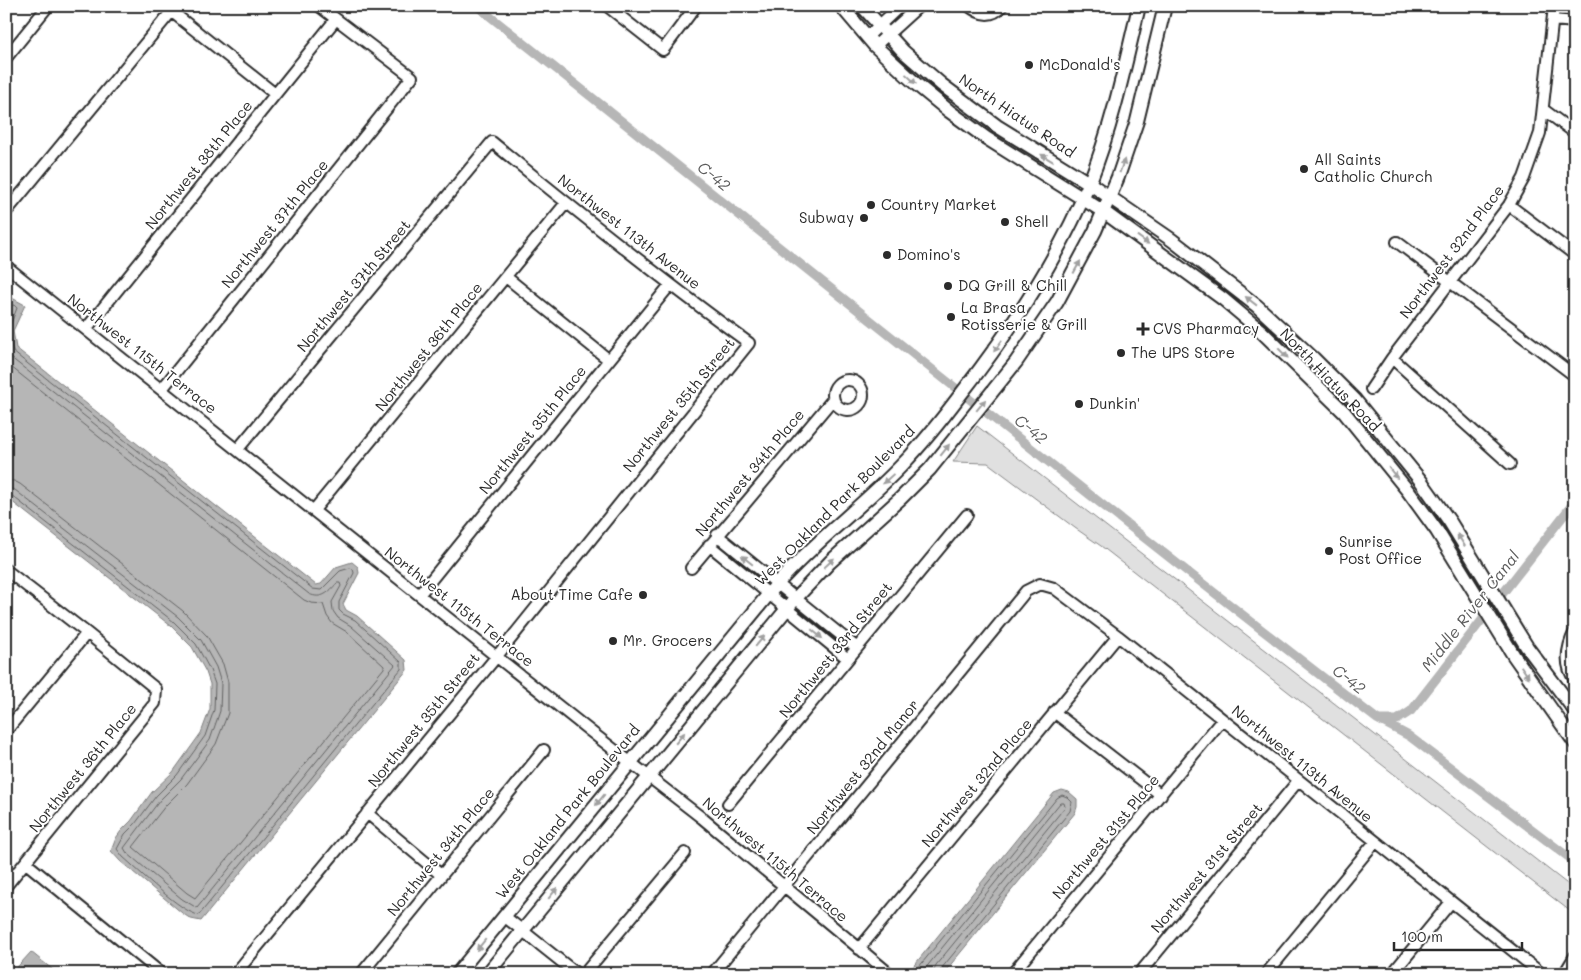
<svg xmlns="http://www.w3.org/2000/svg" width="1581" height="980" viewBox="0 0 1581 980" font-family="Mali,sans-serif">
  <style>
    .green { fill: #e0e0e0; stroke: #868686 }
    .water { fill: #b6b6b6; stroke: #7e7e7e }
    .lines { fill: none; stroke-linecap: round; stroke-linejoin: round }
    .shore { stroke: #636363; stroke-width: 1 }
    .canal { stroke: #b6b6b6; stroke-width: 9 }
    .minor-casing { stroke: #2b2b2b; stroke-width: 14 }
    .major-casing { stroke: #2b2b2b; stroke-width: 16 }
    .minor { stroke: #fff; stroke-width: 10 }
    .major { stroke: #fff; stroke-width: 12 }
    .oneway { fill: #a0a0a0 }
    .poi-dot { fill: #2b2b2b; stroke: #fff; stroke-width: 2 }
    .labels { text-anchor: middle; stroke-width: 4; stroke-linejoin: round; paint-order: stroke }
    .poi-label { font-size: 15px; fill: #2b2b2b; stroke: #fff; text-anchor: start }
    .street-label { font-size: 15px; fill: #2b2b2b; stroke: #fff }
    .water-label { font-size: 16px; font-style: italic; fill: #5c5c5c; stroke: #fff }
  </style>
  <rect width="100%" height="100%" fill="#fff"/>
  <filter id="ink" filterUnits="userSpaceOnUse"><feTurbulence type="fractalNoise" baseFrequency=".02" numOctaves="2"/><feDisplacementMap in="SourceGraphic" scale="10" xChannelSelector="R" yChannelSelector="G"/><feConvolveMatrix kernelMatrix="1 2 1 2 8 2 1 2 1" color-interpolation-filters="sRGB"/></filter>
  <g filter="url(#ink)">
    <path class="green" d="M977,426L1575,890V915L1101,546L1075,528L988,463L953,462Z"/>
    <path class="water" d="M12,298L25,305L13,331L16,348L316,585L321,584L336,567L352,562L358,567L359,573L343,604L346,610L357,616L406,660L407,670L201,921L191,919L182,913L120,861L111,851L116,838L121,831L131,821L152,792L173,772L201,733L210,709V684L206,672L192,647L171,626L6,497V305Z
      M1062,790L1069,792L1077,799V807L1075,813L943,974H913L911,969L1054,793Z
      M31,952L58,974H11Z"/>
    <g class="lines">
      <path class="shore" d="M6,307L14,305L17,308L8,331L13,352L313,589L321,590L340,571L350,568L353,569L354,573L339,602V610L343,614L355,620L401,662V669L199,915C182,913 138,870 123,857L117,849L125,834L135,824L156,796L177,775L205,736L214,710L215,684L210,670L196,644L174,622L11,495L6,493
        M6,352L10,357L309,594C322,600 329,592 337,583H340L341,586L332,602L333,611L338,618L351,626L395,665L197,908L182,899L127,853L124,848L160,800L181,779L210,740L220,711L221,683L216,667L201,640L178,617L15,490L6,487
        M6,363L304,600L311,603L323,604L327,616L332,623L347,632L384,666V668L195,898L187,893L133,847L166,805L187,784L216,744L228,713V682L223,664L207,636L183,611L20,484L14,481L6,480
        M917,974L918,968L1057,798L1062,795L1067,797L1072,802L1070,811L941,969L939,974
        M924,974V970L1060,803H1064L1065,807L936,965L933,974"/>
      <path class="canal" d="M477,6C777,244 1074,486 1377,719L1409,736L1575,862
        M1380,720H1397L1411,711L1575,501"/>
      <defs>
        <path id="minor" d="M607,6L663,50L696,6
          M969,6C980,15 992,18 1002,6
          M171,11L275,94
          M1553,20L1575,22
          M867,37L900,6
          M875,46L919,6
          M6,58L48,6
          M1544,110L1575,133
          M1509,205L1575,255
          M6,212L176,6
          M1397,242L1571,373
          M6,266L590,731L702,818L890,974
          M506,277L609,360
          M86,329L336,19
          M1392,358L1510,464
          M833 395a15 15 0 1 1 30 0a15 15 0 1 1-30 0Z
          M162,389L412,77L319,6
          M1371,389L1392,358L1509,205L1524,178L1540,133L1554,6
          M314,510L566,203
          M717,535L857,648
          M709,545L848,659
          M691,568L833,399
          M6,570L87,633L156,689L155,703L6,886
          M419,595L609,360L670,285
          M1575,631C1567,647 1563,664 1575,680
          M1054,712L1161,795
          M6,731L87,633
          M728,804L967,515
          M367,813L441,875
          M26,863L162,974
          M504,916L577,974
          M859,949L1118,636
          M235,974L497,656L749,343C661,279 576,211 492,142L238,449
          M361,974L544,750
          M584,974L685,853
          M712,974L1026,591L1040,584L1054,588L1118,636L1542,974
          M1012,974L1222,720
          M1139,974L1298,781
          M1266,974L1375,842
          M1392,974L1451,902
          M1564,974L1575,956"/>
        <path id="major" d="M841,6L875,46L916,84L949,111L986,138L1104,212L1223,299L1261,331L1344,412L1408,491L1437,531L1514,656L1575,743
          M862,6L903,51L942,85L997,126L1089,183L1172,240L1257,306L1313,358L1355,400L1421,481L1450,522L1527,647L1575,711
          M457,974L777,584C816,540 863,506 903,464C924,442 943,418 961,394C1012,329 1057,261 1089,184C1112,127 1125,66 1139,6
          M487,974L795,599L830,562L901,498L930,469L1016,362L1057,302L1095,231L1118,177L1137,121L1165,6"/>
      </defs>
      <use href="#minor" class="minor-casing"/>
      <use href="#major" class="major-casing"/>
      <use href="#minor" class="minor"/>
      <use href="#major" class="major"/>
    </g>
    <defs><path id="oneway-solid" d="M-6-.8H1V-3.2L6.5 0L1 3.2V.8H-6Z" transform="scale(1.25)"/></defs>
    <g class="oneway">
      <use href="#oneway-solid" transform="translate(911 79) rotate(43)"/>
      <use href="#oneway-solid" transform="translate(1047 158) rotate(-149)"/>
      <use href="#oneway-solid" transform="translate(1122 166) rotate(-70)"/>
      <use href="#oneway-solid" transform="translate(1143 240) rotate(36)"/>
      <use href="#oneway-solid" transform="translate(1077 267) rotate(-61)"/>
      <use href="#oneway-solid" transform="translate(1251 301) rotate(-142)"/>
      <use href="#oneway-solid" transform="translate(998 346) rotate(126)"/>
      <use href="#oneway-solid" transform="translate(1283 353) rotate(45)"/>
      <use href="#oneway-solid" transform="translate(981 405) rotate(-51)"/>
      <use href="#oneway-solid" transform="translate(945 450) rotate(-52)"/>
      <use href="#oneway-solid" transform="translate(1393 473) rotate(51)"/>
      <use href="#oneway-solid" transform="translate(888 479) rotate(137)"/>
      <use href="#oneway-solid" transform="translate(1461 540) rotate(-122)"/>
      <use href="#oneway-solid" transform="translate(747 560) rotate(-141)"/>
      <use href="#oneway-solid" transform="translate(829 563) rotate(-43)"/>
      <use href="#oneway-solid" transform="translate(817 634) rotate(40)"/>
      <use href="#oneway-solid" transform="translate(760 641) rotate(-50)"/>
      <use href="#oneway-solid" transform="translate(1525 672) rotate(56)"/>
      <use href="#oneway-solid" transform="translate(680 738) rotate(-50)"/>
      <use href="#oneway-solid" transform="translate(600 800) rotate(129)"/>
      <use href="#oneway-solid" transform="translate(553 893) rotate(-51)"/>
      <use href="#oneway-solid" transform="translate(481 945) rotate(129)"/>
    </g>
  </g>
  <g class="poi-dot">
    <circle cx="1029" cy="65" r="5"/>
    <circle cx="1304" cy="169" r="5"/>
    <circle cx="871" cy="205" r="5"/>
    <circle cx="864" cy="218" r="5"/>
    <circle cx="1005" cy="222" r="5"/>
    <circle cx="887" cy="255" r="5"/>
    <circle cx="948" cy="286" r="5"/>
    <circle cx="951" cy="317" r="5"/>
    <path d="M1140.5 321.5h5v5h5v5h-5v5h-5v-5h-5v-5h5z"/>
    <circle cx="1121" cy="353" r="5"/>
    <circle cx="1079" cy="404" r="5"/>
    <circle cx="1329" cy="551" r="5"/>
    <circle cx="643" cy="595" r="5"/>
    <circle cx="613" cy="641" r="5"/>
  </g>
  <g class="labels">
    <g class="poi-label">
      <text x="1039" y="70">McDonald's</text>
      <text x="1314" y="165">All Saints<tspan x="1314" dy="17">Catholic Church</tspan></text>
      <text x="881" y="210">Country Market</text>
      <text x="854" y="223" text-anchor="end">Subway</text>
      <text x="1015" y="227">Shell</text>
      <text x="897" y="260">Domino's</text>
      <text x="958" y="291">DQ Grill &amp; Chill</text>
      <text x="961" y="313">La Brasa<tspan x="961" dy="17">Rotisserie &amp; Grill</tspan></text>
      <text x="1153" y="334">CVS Pharmacy</text>
      <text x="1131" y="358">The UPS Store</text>
      <text x="1089" y="409">Dunkin'</text>
      <text x="1339" y="547">Sunrise<tspan x="1339" dy="17">Post Office</tspan></text>
      <text x="633" y="600" text-anchor="end">About Time Cafe</text>
      <text x="623" y="646">Mr. Grocers</text>
    </g>
    <g class="street-label">
      <text transform="translate(1017 116) rotate(34)" y="5">North Hiatus Road</text>
      <text transform="translate(199 165) rotate(-51)" y="5">Northwest 38th Place</text>
      <text transform="translate(275 224) rotate(-51)" y="5">Northwest 37th Place</text>
      <text transform="translate(629 232) rotate(38)" y="5">Northwest 113th Avenue</text>
      <text transform="translate(1452 252) rotate(-53)" y="5">Northwest 32nd Place</text>
      <text transform="translate(354 286) rotate(-50)" y="5">Northwest 37th Street</text>
      <text transform="translate(429 347) rotate(-51)" y="5">Northwest 36th Place</text>
      <text transform="translate(142 354) rotate(38)" y="5">Northwest 115th Terrace</text>
      <text transform="translate(1330 380) rotate(46)" y="5">North Hiatus Road</text>
      <text transform="translate(679 405) rotate(-51)" y="5">Northwest 35th Street</text>
      <text transform="translate(533 430) rotate(-51)" y="5">Northwest 35th Place</text>
      <text transform="translate(750 473) rotate(-50)" y="5">Northwest 34th Place</text>
      <text transform="translate(835 506) rotate(-45)" y="5">West Oakland Park Boulevard</text>
      <text transform="translate(459 607) rotate(38)" y="5">Northwest 115th Terrace</text>
      <text transform="translate(836 650) rotate(-51)" y="5">Northwest 33rd Street</text>
      <text transform="translate(424 720) rotate(-51)" y="5">Northwest 35th Street</text>
      <text transform="translate(1302 764) rotate(39)" y="5">Northwest 113th Avenue</text>
      <text transform="translate(863 767) rotate(-51)" y="5">Northwest 32nd Manor</text>
      <text transform="translate(83 768) rotate(-51)" y="5">Northwest 36th Place</text>
      <text transform="translate(977 783) rotate(-50)" y="5">Northwest 32nd Place</text>
      <text transform="translate(568 812) rotate(-51)" y="5">West Oakland Park Boulevard</text>
      <text transform="translate(1106 837) rotate(-50)" y="5">Northwest 31st Place</text>
      <text transform="translate(441 852) rotate(-51)" y="5">Northwest 34th Place</text>
      <text transform="translate(775 860) rotate(40)" y="5">Northwest 115th Terrace</text>
      <text transform="translate(1207 868) rotate(-50)" y="5">Northwest 31st Street</text>
    </g>
    <g class="water-label">
      <text transform="translate(714 176) rotate(39)" y="6">C-42</text>
      <text transform="translate(1031 429) rotate(39)" y="6">C-42</text>
      <text transform="translate(1470 611) rotate(-52)" y="6">Middle River Canal</text>
      <text transform="translate(1349 679) rotate(38)" y="6">C-42</text>
    </g>
  </g>
  <rect width="1581" height="980" fill="none" stroke="#fff" stroke-width="25"/>
  <rect x="12" y="12" width="1556" height="955" fill="none" stroke="#2b2b2b" stroke-width="2" filter="url(#ink)"/>
  <path d="M1394 942v8h128v-8" fill="none" stroke="#2b2b2b" stroke-width="2.5"/>
  <text x="1401" y="942" font-size="15" fill="#2b2b2b" stroke="#ffffff" stroke-width="4" paint-order="stroke">100 m</text>
</svg>
